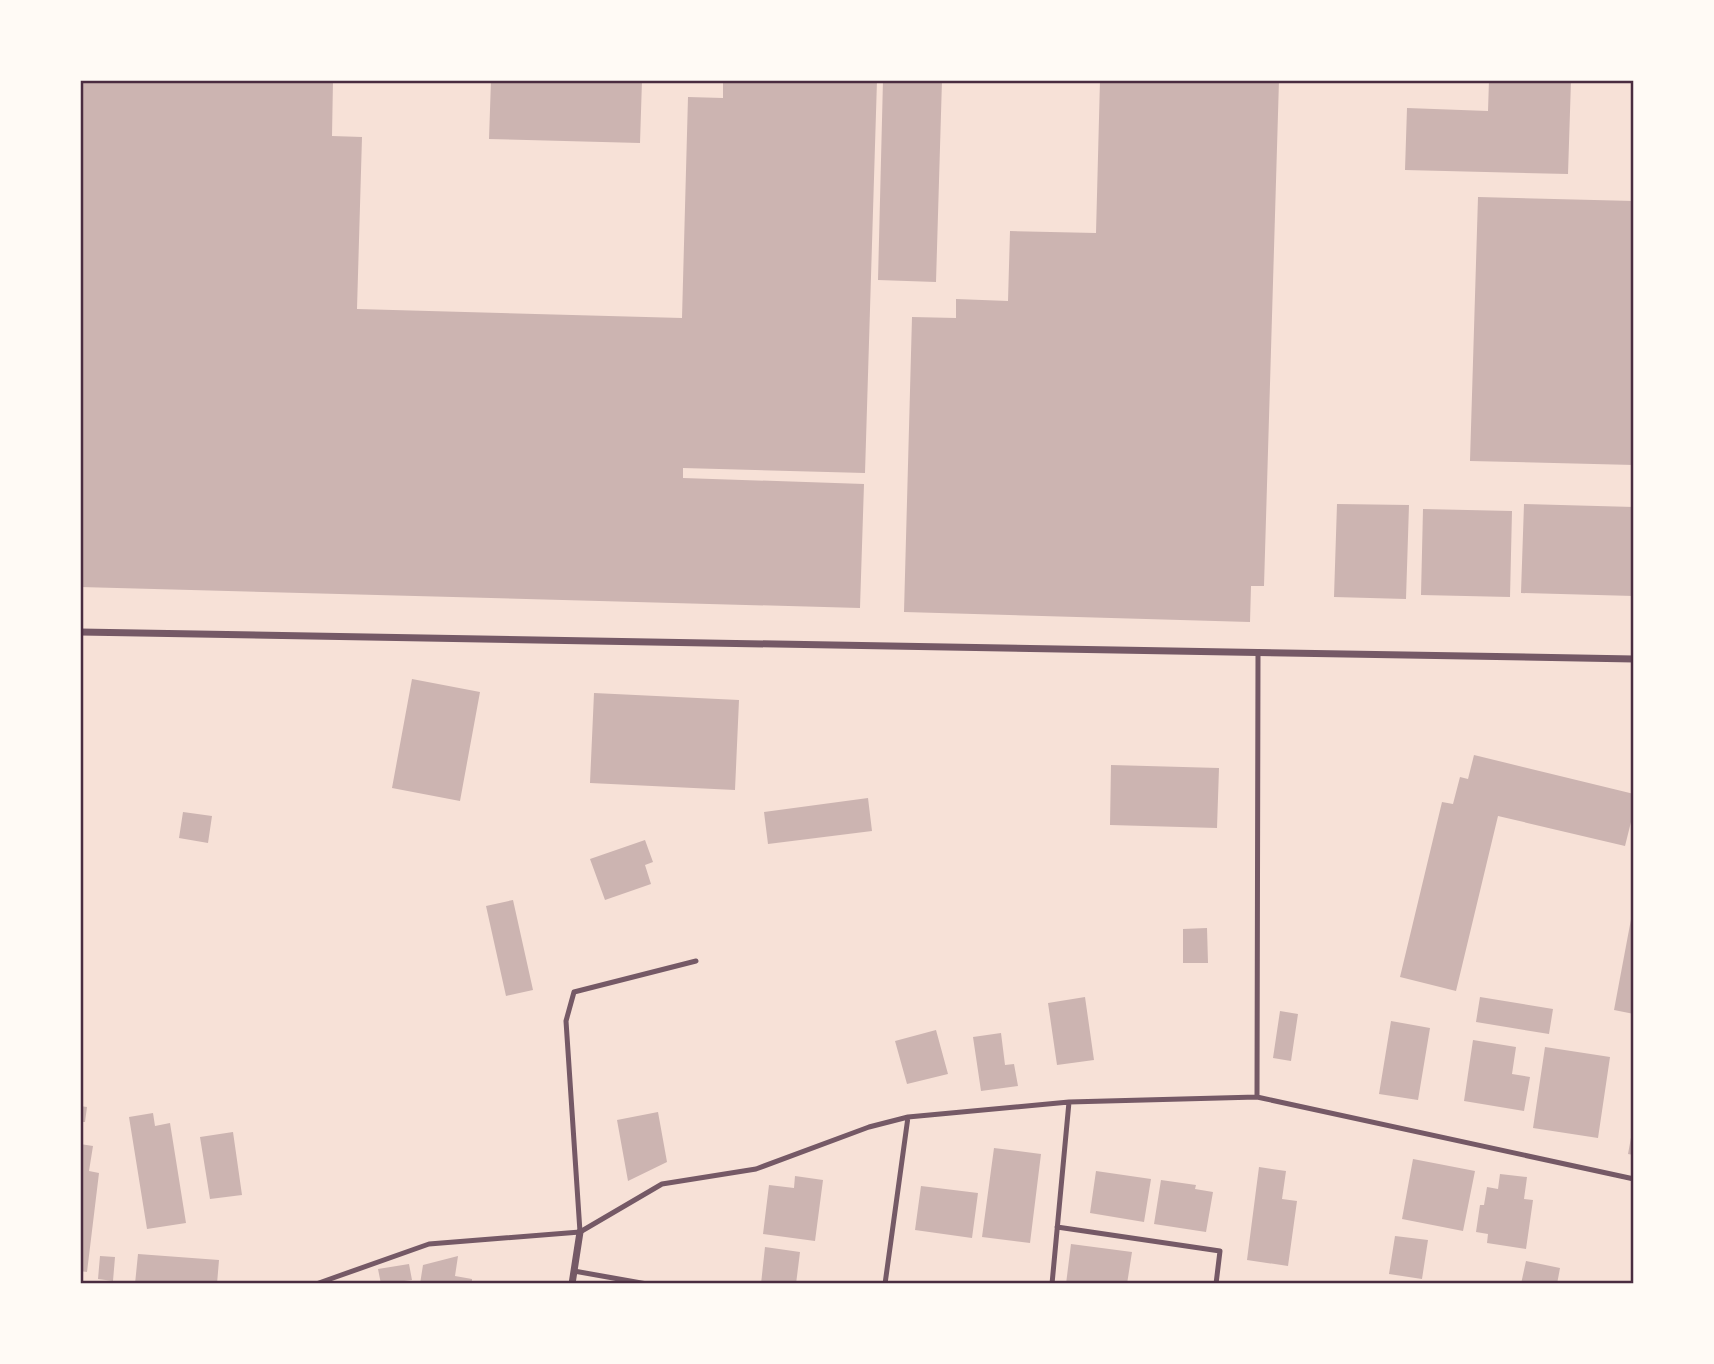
<svg xmlns="http://www.w3.org/2000/svg" width="1714" height="1364" viewBox="0 0 1714 1364" font-family="Quicksand,sans-serif">
  <style>
    .building { fill: #ccb4b1 }
    .lines { fill: none; stroke-linecap: round; stroke-linejoin: round }
    .service { stroke: #755966; stroke-width: 5 }
    .minor { stroke: #755966; stroke-width: 7 }
    .neatline { fill: none; stroke: #4a2c40; stroke-width: 2.5 }
  </style>
  <rect width="100%" height="100%" fill="#f7e1d7"/>
  <path class="building" d="M80,80H333L332,136L362,137L357,309L682,318L688,97L723,98V80H877L865,473L683,468V478L864,484L860,608L80,587Z
    M491,80H642L640,143L489,139Z
    M883,80H942L936,282L878,280Z
    M1100,80H1279L1264,586H1251L1250,622L904,612L912,317L956,318V299L1008,301L1010,231L1096,233Z
    M1489,80H1571L1568,174L1405,170L1407,108L1488,111Z
    M1478,197L1634,201V465L1470,461Z
    M1337,504L1409,505L1406,599L1334,597Z
    M1524,504L1634,507V596L1521,593Z
    M1423,509L1512,511L1510,597L1421,595Z
    M412,679L480,692L460,801L392,788Z
    M594,693L739,700L735,790L590,783Z
    M1474,755L1634,794V810L1625,846L1498,816L1456,991L1400,977L1442,802L1453,804L1460,777L1468,779Z
    M1111,765L1219,768L1217,828L1110,825Z
    M868,798L872,831L768,844L764,812Z
    M183,812L212,816L208,843L179,838Z
    M645,840L653,862L645,865L651,884L605,900L590,859Z
    M513,900L533,990L506,996L486,906Z
    M1632,914H1634V1014L1614,1010Z
    M1207,928L1208,963H1183V929Z
    M1085,997L1094,1060L1057,1065L1048,1003Z
    M1480,997L1553,1009L1549,1034L1476,1022Z
    M1280,1011L1298,1014L1291,1061L1273,1058Z
    M1391,1021L1430,1028L1418,1100L1379,1094Z
    M936,1030L948,1074L907,1084L895,1041Z
    M1001,1033L1005,1065L1014,1064L1018,1086L981,1091L973,1037Z
    M1473,1040L1516,1047L1512,1074L1530,1077L1524,1111L1464,1101Z
    M1545,1047L1610,1057L1598,1138L1533,1128Z
    M80,1106L87,1107L85,1122H80Z
    M658,1112L667,1162L628,1181L617,1120Z
    M153,1113L155,1126L170,1123L186,1223L147,1229L129,1117Z
    M233,1132L242,1195L210,1199L200,1137Z
    M1632,1132H1634V1155L1628,1154Z
    M80,1144L93,1146L89,1171L99,1173L87,1272L80,1271Z
    M994,1148L1041,1154L1030,1243L982,1237Z
    M1413,1159L1475,1171L1463,1231L1402,1219Z
    M1259,1167L1286,1171L1282,1199L1297,1201L1288,1266L1247,1260Z
    M1096,1171L1151,1179L1144,1222L1090,1213Z
    M1500,1174L1527,1177L1524,1199L1533,1200L1526,1249L1487,1243L1488,1234L1476,1232L1480,1205H1484L1487,1187L1498,1189Z
    M795,1176L823,1180L815,1241L763,1234L769,1185L794,1188Z
    M1161,1180L1196,1185L1195,1189L1213,1192L1206,1232L1154,1224Z
    M921,1186L978,1193L972,1238L915,1230Z
    M1395,1236L1428,1240L1422,1279L1389,1274Z
    M1071,1244L1132,1252L1127,1284H1066Z
    M765,1247L800,1252L796,1284H761Z
    M138,1254L219,1260L217,1284H135Z
    M100,1256L115,1257L113,1281L98,1279Z
    M458,1256L455,1276L472,1279V1284H420L423,1265Z
    M1526,1261L1560,1268L1557,1284H1521Z
    M409,1264L412,1280L381,1284L378,1269Z"/>
  <g class="lines">
    <path class="service" d="M1257,1097L1258,654
      M1057,1227L1220,1251L1216,1284
      M580,1232L566,1021L574,992L696,961
      M574,1271L647,1284
      M316,1284L429,1244L580,1232L662,1184L756,1169L869,1127L908,1117L1069,1102L1257,1097L1634,1179
      M885,1284L908,1117
      M1052,1284L1069,1102"/>
    <path class="minor" d="M80,632L1634,659
      M572,1284L580,1232"/>
  </g>
  <rect width="1714" height="1364" fill="none" stroke="#fffaf5" stroke-width="164"/>
  <rect x="82" y="82" width="1550" height="1200" class="neatline"/>
</svg>
